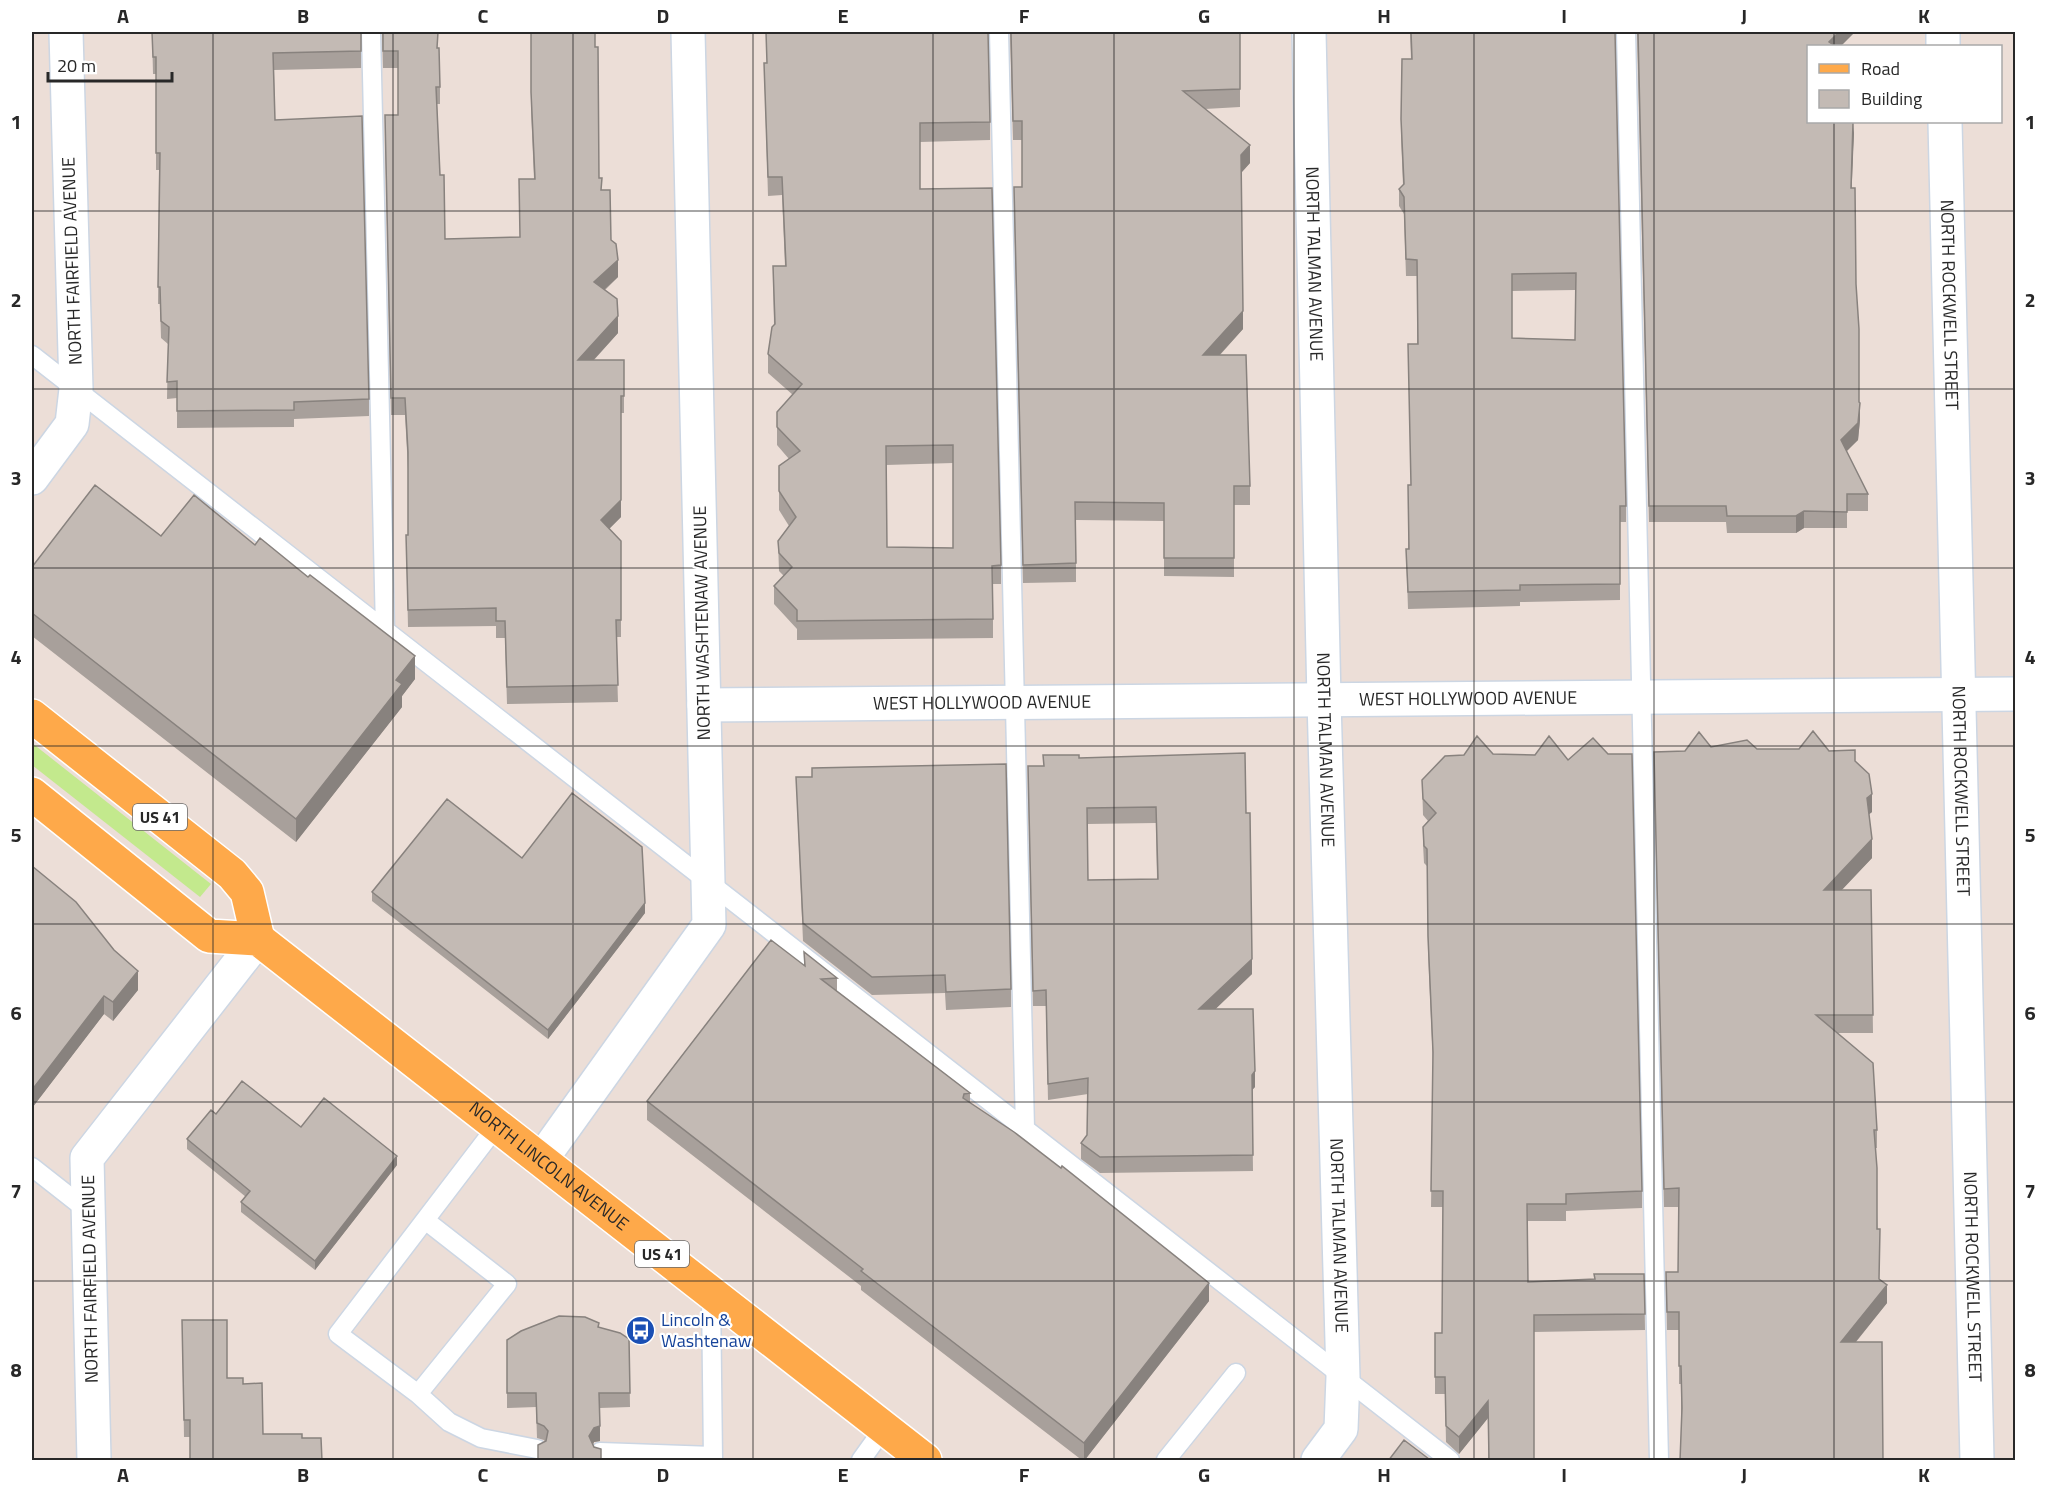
<svg xmlns="http://www.w3.org/2000/svg" width="2047" height="1492" viewBox="0 0 2047 1492" font-family="'Titillium Web',sans-serif">
  <style>
    .green { fill: #c3e98d }
    .lines { fill: none; stroke-linecap: round; stroke-linejoin: round }
    .service-casing { stroke: #ccd6e3; stroke-width: 21 }
    .minor-casing { stroke: #ccd6e3; stroke-width: 36 }
    .primary-casing { stroke: #fff; stroke-width: 36 }
    .service { stroke: #fff; stroke-width: 18 }
    .minor { stroke: #fff; stroke-width: 33 }
    .primary { stroke: #fea94a; stroke-width: 33 }
    .wall { fill: #a8a09b; fill-rule: evenodd }
    .shaded-wall { fill: #88827e }
    .building { fill: #c3bab4; stroke: #88827e; stroke-width: 1.5; fill-rule: evenodd }
    .grid { fill: none; stroke: #282828; stroke-width: 1.5; stroke-opacity: 0.55 }
    .labels { text-anchor: middle; stroke-width: 4.5; stroke-linejoin: round; paint-order: stroke }
    .shield { fill: #fff; stroke: #686868; stroke-width: 1.5 }
    .shield-label { font-size: 16px; font-weight: bold; fill: #282828 }
    .street-label { font-size: 18px; fill: #282828; stroke: #fff }
    .transit-label { font-size: 18px; fill: #164399; stroke: #fff; text-anchor: start }
    .neatline { fill: none; stroke: #282828; stroke-width: 2 }
    .grid-label { font-size: 20px; text-anchor: middle; font-weight: bold; fill: #282828 }
  </style>
  <rect width="100%" height="100%" fill="#ecded7"/>
  <path class="green" d="M32,743L211,884L200,897L32,765Z"/>
  <g class="lines">
    <defs>
      <path id="service" d="M371,32L385,630
        M999,32L1025,1129
        M1626,32L1659,1460
        M32,355L1450,1460
        M32,1167L88,1211
        M425,1220L507,1284L418,1394L338,1334L496,1127
        M711,1292L713,1460
        M418,1394L449,1422L481,1438L537,1449
        M600,1452L713,1456
        M861,1460L884,1428
        M1166,1460L1236,1373"/>
      <g id="minor">
        <path id="s1" d="M1309,32L1324,700L1343,1377L1341,1429L1318,1460"/>
        <path d="M1943,32V46"/>
        <path id="s2" d="M1945,122L1977,1460"/>
        <path d="M32,478L72,424L76,389L66,32"/>
        <path id="s3" d="M704,705L2016,694"/>
        <path d="M541,1160L709,925L688,32"/>
        <path d="M94,1460L87,1158L258,939"/>
      </g>
      <g id="primary">
        <path d="M32,716L232,874L247,892L258,939"/>
        <path id="s4" d="M32,794L209,936L258,939L925,1460"/>
      </g>
    </defs>
    <use href="#service" class="service-casing"/>
    <use href="#minor" class="minor-casing"/>
    <use href="#primary" class="primary-casing"/>
    <use href="#service" class="service"/>
    <use href="#minor" class="minor"/>
    <use href="#primary" class="primary"/>
  </g>
  <path class="wall" d="M152,32H361V68L274,70L275,120L369,399V416L294,419V427L177,428V398L167,399L168,344L161,338L160,304H158L159,170H156V74H153Z
    M382,32L438,48L440,87V104H437L440,175L445,239L520,237L534,179L531,109V32L595,47L599,178L618,277L605,290L618,333L594,360H624V413H621V517L609,529L621,541V637H616L618,702L507,704L505,638H496V626L408,627L406,535H408V469L405,415H391L385,132L398,115V68H383Z
    M1010,32H1240V107L1205,109L1250,163L1241,173L1243,329L1220,355L1250,486V505H1234V577L1164,576V521L1076,520V582L1023,583L1014,206L1022,187V140H1013Z
    M1410,32H1615L1626,506V522H1620V600L1520,602V606L1408,609L1406,549H1408L1417,344V276H1406L1404,214L1399,206V189L1403,185L1401,136L1402,59H1411ZM1575,290V340L1512,338V291Z
    M1637,32H1855L1809,46L1854,133L1851,188L1856,284L1859,402L1860,420L1858,440L1846,451L1868,494V511H1847V528H1804L1796,533H1727L1726,522H1649Z
    M764,63L990,122V140L920,142V189L1001,565V584H993V638L797,640V629L774,604V586L784,576L779,571L778,541L789,526L779,510V466L789,459L777,445V412L793,395L768,373V354L774,325L773,266H785L782,195L768,196ZM953,463V548L887,547L886,465Z
    M161,536L415,679L402,696V707L296,842L32,636V567Z
    M1711,747L1757,749L1829,751L1855,761L1872,812L1869,814L1872,858L1841,890H1871L1873,1033H1838L1877,1130V1148H1875L1879,1279L1887,1303L1856,1342L1681,1415V1384H1679V1330H1667L1666,1272H1678V1207H1664L1654,771L1685,751Z
    M1079,758L1246,813L1252,974L1215,1009L1255,1087L1252,1090L1253,1171L1100,1173L1081,1159V1143L1087,1135L1088,1094L1048,1100L1046,1006H1033L1028,782L1044,766ZM1156,823L1157,879L1088,880L1087,824Z
    M796,777L1011,989V1007L946,1010L945,993L872,995L803,941Z
    M1422,780L1642,1191V1208L1566,1211V1221H1527L1528,1282L1595,1279L1644,1274L1645,1330L1534,1332V1461H1488V1418L1459,1454L1446,1442L1445,1394H1435V1333H1442L1443,1207H1431L1433,1064L1428,952L1427,866L1424,863L1423,844V827L1428,821L1423,815Z
    M32,866L138,990L113,1021L104,1014L32,1108Z
    M372,892L645,913L548,1039L372,901Z
    M804,952L837,978V991L970,1093V1103L1209,1301L1084,1461H1083L861,1290V1286L647,1120V1101L804,966Z
    M216,1114L301,1127L397,1165L315,1270L241,1212V1202L246,1197L187,1149V1139Z
    M182,1320H227L190,1437H184Z
    M599,1327L629,1339L630,1407L600,1408V1441L594,1442L593,1445L545,1442L544,1440L537,1438L536,1407L507,1408V1340Z"/>
  <path class="shaded-wall" d="M1839,32H1855L1841,46H1829V42Z
    M1853,122L1854,133L1851,205V188Z
    M1250,145V163L1241,173V155Z
    M618,260V277L594,299V282Z
    M1243,311V329L1203,373V355Z
    M618,316V333L578,377V360Z
    M621,396V517L601,537V520Z
    M1860,403V420L1858,440L1841,457V440Z
    M1804,511V528L1796,533V516Z
    M415,656V679L402,696V707L296,842V819L396,680Z
    M1872,794V812L1867,816V798Z
    M1872,839V858L1824,909V890Z
    M645,903V913L548,1039V1030Z
    M1252,959V974L1199,1025V1009Z
    M138,971V990L113,1021V1002Z
    M104,996V1014L32,1108V1090Z
    M1255,1071V1087L1252,1090V1075Z
    M397,1156V1165L315,1270V1261Z
    M1209,1283V1301L1084,1461V1443Z
    M1887,1285V1303L1841,1360V1342Z
    M1488,1401V1418L1459,1454V1437Z
    M600,1426V1441L594,1442L589,1451V1436L594,1428Z"/>
  <path class="building" d="M152,32H361V51L273,53L275,120L362,116L369,399L294,402V410L177,411V381L167,382L169,327L161,321L160,287H158L160,153H156V57H153Z
    M383,32H438L437,48H439L440,87H436L440,175H444L445,239L520,237L519,179H535L531,92V32H595V47H598L599,178H602L601,190H610L611,240L616,244L618,260L594,282L617,299L618,316L578,360H624V396H621V500L601,520L621,541V620H616L618,685L507,687L505,621H496V608L408,610L406,535H408V452L405,398H391L385,115H398V51H383Z
    M766,32H988L990,122L920,123V189L992,188L1001,565L992,566L993,619L797,621V610L774,586L792,567L779,553L778,541L796,517L779,491V466L800,451L777,427V412L802,384L768,354L772,327L775,324L773,266H786L782,177H768L764,63H767ZM953,445V548L887,547L886,446Z
    M1011,32H1240V89L1183,91L1250,145L1241,155L1243,311L1203,355H1246L1250,486H1234V558H1164V503L1075,502L1076,563L1023,565L1014,187H1022V121H1013Z
    M1411,32H1615L1626,506H1620V584L1520,585V590L1408,592L1406,549H1409L1408,485H1411L1408,344H1418L1417,260L1406,259L1404,197L1399,189L1404,184L1401,119L1402,59H1412ZM1576,273L1575,340L1512,338V274Z
    M1638,32H1839L1829,42L1835,46H1809V122H1853L1851,188H1855L1856,284L1859,329V402L1860,403L1858,423L1841,440L1868,494H1847V512L1804,511L1796,516H1727L1726,506H1649Z
    M95,485L161,536L194,495L255,545L260,538L308,577L310,575L415,656L396,680L402,684L296,819L32,613V567Z
    M1813,731L1829,751L1855,750V761L1869,774L1872,794L1867,798L1872,839L1824,890H1871L1873,1015H1816L1873,1063L1877,1130H1874L1877,1168V1229H1880L1879,1279L1887,1285L1841,1342H1882L1883,1461H1680L1682,1408L1681,1366H1679V1312H1667L1666,1272H1678L1679,1188L1664,1189L1654,752L1685,751L1699,732L1711,747L1747,740L1757,749H1799Z
    M1477,736L1493,754L1535,755L1549,736L1568,760L1593,738L1608,754H1632L1642,1191L1566,1194V1204H1527L1528,1282L1595,1279L1594,1274H1644L1645,1314L1534,1315V1460H1489L1488,1401L1459,1437L1446,1426L1445,1377H1435V1333H1442L1443,1191H1431L1433,1052L1428,936L1427,849L1424,846L1423,827L1436,813L1423,799L1422,780L1445,756L1464,755Z
    M1245,753L1246,813H1250L1252,959L1199,1009H1253L1255,1071L1252,1075L1253,1155L1100,1157L1081,1143L1087,1135L1088,1078L1048,1084L1046,990L1033,991L1028,766H1044L1043,755H1079V758ZM1156,807L1158,879L1088,880L1087,808Z
    M1006,764L1011,989L946,992L945,975L872,977L803,923L796,777H812V768Z
    M572,793L642,847L645,903L548,1030L372,892L447,799L522,858Z
    M32,866L76,902L114,950L138,971L113,1002L104,996L32,1090Z
    M771,940L805,966L804,952L837,978L821,979L970,1093L964,1094L963,1098L1014,1132L1061,1168L1062,1166L1209,1283L1084,1443L861,1271L863,1269L647,1101Z
    M242,1081L301,1127L324,1098L397,1156L315,1261L241,1202L250,1191L187,1139L211,1110L216,1114Z
    M559,1316L585,1317L599,1323L598,1327L620,1333L629,1339L630,1393H599L600,1426L594,1428L589,1436L594,1447L601,1449V1461H538V1445L546,1441L548,1431L544,1426L537,1423L536,1393H507V1340L521,1331Z
    M182,1320H227V1378H243V1384L262,1383L263,1434H302V1438H321L322,1461H190V1420H184Z
    M1404,1440L1429,1459V1461H1388Z"/>
  <path class="grid" d="M213,32V1460M393,32V1460M573,32V1460M753,32V1460M933,32V1460M1114,32V1460M1294,32V1460M1474,32V1460M1654,32V1460M1834,32V46M1834,122V1460M32,211H2016M32,389H2016M32,568H2016M32,746H2016M32,924H2016M32,1102H2016M32,1281H2016"/>
  <defs>
    <symbol id="bus-disc" viewBox="-11 -11 22 22"><circle r="9.5" fill="#1a4fb4" stroke="#fff"/><path d="M-5-6H5V4H4V6H2V4H-2V6H-4V4H-5ZM-3.5-4V0h7V-4ZM-3.5 1.2v1.5H-2V1.2ZM2 1.2v1.5H3.5V1.2Z" fill="#fff"/></symbol>
  </defs>
  <g fill-rule="evenodd">
    <use href="#bus-disc" x="624" y="1314" width="33" height="33"/>
  </g>
  <g class="labels">
    <g class="shield">
      <rect x="133" y="804" width="54" height="26" rx="4.5"/>
      <rect x="635" y="1241" width="54" height="26" rx="4.5"/>
    </g>
    <g class="shield-label">
      <text x="160" y="823">US 41</text>
      <text x="662" y="1260">US 41</text>
    </g>
    <g class="street-label">
      <text transform="translate(72 261) rotate(-92)" y="6">NORTH FAIRFIELD AVENUE</text>
      <text dy="6" stroke="none"><textPath href="#s1" startOffset="232">NORTH TALMAN AVENUE</textPath></text>
      <text dy="6" stroke="none"><textPath href="#s2" startOffset="183">NORTH ROCKWELL STREET</textPath></text>
      <text transform="translate(702 623) rotate(-91)" y="6">NORTH WASHTENAW AVENUE</text>
      <text dy="6" stroke="none"><textPath href="#s3" startOffset="764">WEST HOLLYWOOD AVENUE</textPath></text>
      <text dy="6" stroke="none"><textPath href="#s3" startOffset="278">WEST HOLLYWOOD AVENUE</textPath></text>
      <text dy="6" stroke="none"><textPath href="#s1" startOffset="718">NORTH TALMAN AVENUE</textPath></text>
      <text dy="6" stroke="none"><textPath href="#s2" startOffset="669">NORTH ROCKWELL STREET</textPath></text>
      <text dy="6" stroke="none"><textPath href="#s4" startOffset="645">NORTH LINCOLN AVENUE</textPath></text>
      <text dy="6" stroke="none"><textPath href="#s1" startOffset="1204">NORTH TALMAN AVENUE</textPath></text>
      <text dy="6" stroke="none"><textPath href="#s2" startOffset="1155">NORTH ROCKWELL STREET</textPath></text>
      <text transform="translate(90 1279) rotate(-91)" y="6">NORTH FAIRFIELD AVENUE</text>
    </g>
    <g class="transit-label">
      <text x="661" y="1326">Lincoln &amp;<tspan x="661" dy="21">Washtenaw</tspan></text>
    </g>
  </g>
  <rect width="2047" height="1492" fill="none" stroke="#ffffff" stroke-width="66"/>
  <rect x="1807" y="45" width="195" height="78" fill="#ffffff" stroke="#a9a9a9" stroke-width="1.5"/>
  <rect x="1819" y="64" width="30" height="9" fill="#fea94a" stroke="#a9a9a9" stroke-width="1.5"/>
  <text x="1861" y="75" font-size="18" fill="#282828">Road</text>
  <rect x="1819" y="90" width="30" height="18" fill="#c3bab4" stroke="#a9a9a9" stroke-width="1.5"/>
  <text x="1861" y="105" font-size="18" fill="#282828">Building</text>
  <path d="M48 72v9h124v-9" fill="none" stroke="#282828" stroke-width="3"/>
  <text x="57" y="72" font-size="18" fill="#282828" stroke="#ffffff" stroke-width="4.5" paint-order="stroke">20 m</text>
  <rect x="33" y="33" width="1981" height="1426" class="neatline"/>
  <g class="grid-label">
    <text x="123" y="23">A</text>
    <text x="303" y="23">B</text>
    <text x="483" y="23">C</text>
    <text x="663" y="23">D</text>
    <text x="843" y="23">E</text>
    <text x="1024" y="23">F</text>
    <text x="1204" y="23">G</text>
    <text x="1384" y="23">H</text>
    <text x="1564" y="23">I</text>
    <text x="1744" y="23">J</text>
    <text x="1924" y="23">K</text>
    <text x="16" y="129">1</text>
    <text x="2030" y="129">1</text>
    <text x="16" y="307">2</text>
    <text x="2030" y="307">2</text>
    <text x="16" y="485">3</text>
    <text x="2030" y="485">3</text>
    <text x="16" y="664">4</text>
    <text x="2030" y="664">4</text>
    <text x="16" y="842">5</text>
    <text x="2030" y="842">5</text>
    <text x="16" y="1020">6</text>
    <text x="2030" y="1020">6</text>
    <text x="16" y="1198">7</text>
    <text x="2030" y="1198">7</text>
    <text x="16" y="1377">8</text>
    <text x="2030" y="1377">8</text>
    <text x="123" y="1482">A</text>
    <text x="303" y="1482">B</text>
    <text x="483" y="1482">C</text>
    <text x="663" y="1482">D</text>
    <text x="843" y="1482">E</text>
    <text x="1024" y="1482">F</text>
    <text x="1204" y="1482">G</text>
    <text x="1384" y="1482">H</text>
    <text x="1564" y="1482">I</text>
    <text x="1744" y="1482">J</text>
    <text x="1924" y="1482">K</text>
  </g>
</svg>
